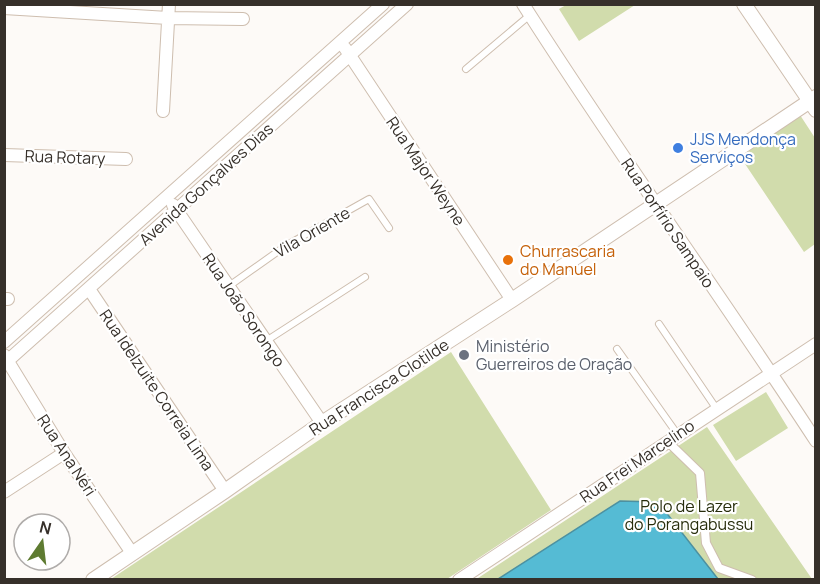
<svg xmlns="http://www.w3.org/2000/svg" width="820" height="584" viewBox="0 0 820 584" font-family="Manrope,sans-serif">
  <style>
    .green { fill: #d1dcac }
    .water { fill: #55bbd4; stroke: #4c91a1; stroke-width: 1.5 }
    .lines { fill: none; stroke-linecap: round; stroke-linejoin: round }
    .service-casing { stroke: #cebeaf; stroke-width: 8 }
    .pedestrian-casing { stroke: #cebeaf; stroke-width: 10 }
    .minor-casing { stroke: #cebeaf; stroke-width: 14 }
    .tertiary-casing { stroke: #cebeaf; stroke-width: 16 }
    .service { stroke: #fff; stroke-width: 6 }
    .pedestrian { stroke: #fff; stroke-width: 8 }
    .minor { stroke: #fff; stroke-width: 12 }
    .tertiary { stroke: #fff; stroke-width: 14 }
    .shop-dot { fill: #3f7fe0; stroke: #fff; stroke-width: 2 }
    .food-dot { fill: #e8710a; stroke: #fff; stroke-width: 2 }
    .worship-dot { fill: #6b7280; stroke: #fff; stroke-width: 2 }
    .labels { text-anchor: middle; stroke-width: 4.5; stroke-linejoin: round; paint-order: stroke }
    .shop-label { font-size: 16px; fill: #366cbe; stroke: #fff; text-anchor: start }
    .street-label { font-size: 16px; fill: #36302a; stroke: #fff }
    .food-label { font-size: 16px; fill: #c56008; stroke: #fff; text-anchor: start }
    .worship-label { font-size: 16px; fill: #5b616d; stroke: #fff; text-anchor: start }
    .park-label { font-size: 16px; fill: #272d0c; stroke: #fff }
  </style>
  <rect width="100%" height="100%" fill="#fdfaf7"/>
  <path class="green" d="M566,5L635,4V5L579,41L559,9Z
    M800,115L815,138V244L804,252L739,155Z
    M451,352L551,510L447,579H111Z
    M766,392L788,428L736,461L713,425Z
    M707,427L812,579L475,580Z"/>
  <path class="water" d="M620,501L658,502L718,579H498Z"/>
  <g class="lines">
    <defs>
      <path id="service" d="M466,69L530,15
        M229,286L287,245L369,199L389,228
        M659,324L716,408
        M266,341L365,277
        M617,349L678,435"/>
      <path id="pedestrian" d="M668,442L700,473L706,543L719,568L752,580"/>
      <path id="minor" d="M523,4C617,152 720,294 816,441
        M4,8L168,18L243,19
        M345,48L512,300
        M163,111L169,4
        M4,155L126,159
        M173,205L322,423
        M89,289L225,491
        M4,299H8
        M4,342L383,4
        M4,355L64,453L132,553
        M4,364L407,4
        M4,492L64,453
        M459,580L816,344"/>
      <path id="tertiary" d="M744,4L816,110
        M93,580L225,491L322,423L512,300L816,97"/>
    </defs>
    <use href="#service" class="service-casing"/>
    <use href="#pedestrian" class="pedestrian-casing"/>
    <use href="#minor" class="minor-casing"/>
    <use href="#tertiary" class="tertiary-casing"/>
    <use href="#service" class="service"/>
    <use href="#pedestrian" class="pedestrian"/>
    <use href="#minor" class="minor"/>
    <use href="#tertiary" class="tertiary"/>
  </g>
  <circle class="shop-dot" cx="678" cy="148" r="6"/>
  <circle class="food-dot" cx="508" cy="260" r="6"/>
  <circle class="worship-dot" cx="464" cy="355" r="6"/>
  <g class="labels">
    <g class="shop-label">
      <text x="690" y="145">JJS Mendonça<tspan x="690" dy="18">Serviços</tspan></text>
    </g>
    <g class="street-label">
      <text transform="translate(65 157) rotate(2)" y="6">Rua Rotary</text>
      <text transform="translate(426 171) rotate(56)" y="6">Rua Major Weyne</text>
      <text transform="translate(206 184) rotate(-42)" y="6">Avenida Gonçalves Dias</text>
      <text transform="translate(668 223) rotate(56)" y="6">Rua Porfírio Sampaio</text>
      <text transform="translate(312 232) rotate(-30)" y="6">Vila Oriente</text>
      <text transform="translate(244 310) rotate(56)" y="6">Rua João Sorongo</text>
      <text transform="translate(379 387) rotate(-33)" y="6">Rua Francisca Clotilde</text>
      <text transform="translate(157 390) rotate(56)" y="6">Rua Idelzuite Correia Lima</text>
      <text transform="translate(67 455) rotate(57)" y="6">Rua Ana Néri</text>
      <text transform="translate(637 461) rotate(-34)" y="6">Rua Frei Marcelino</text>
    </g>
    <g class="food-label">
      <text x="520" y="257">Churrascaria<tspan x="520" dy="18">do Manuel</tspan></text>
    </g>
    <g class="worship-label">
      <text x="476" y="352">Ministério<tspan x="476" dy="18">Guerreiros de Oração</tspan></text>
    </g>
    <g class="park-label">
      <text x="689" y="512">Polo de Lazer<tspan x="689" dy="18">do Porangabussu</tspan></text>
    </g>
  </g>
  <rect width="820" height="584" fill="none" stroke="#36302a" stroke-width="12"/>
  <g transform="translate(42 542) rotate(14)"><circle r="28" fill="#ffffff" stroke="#afacaa" stroke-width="1.5"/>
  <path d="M0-4.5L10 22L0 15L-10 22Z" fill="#5e7b31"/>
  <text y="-9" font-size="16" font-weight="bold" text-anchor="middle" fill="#36302a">N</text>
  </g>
</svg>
